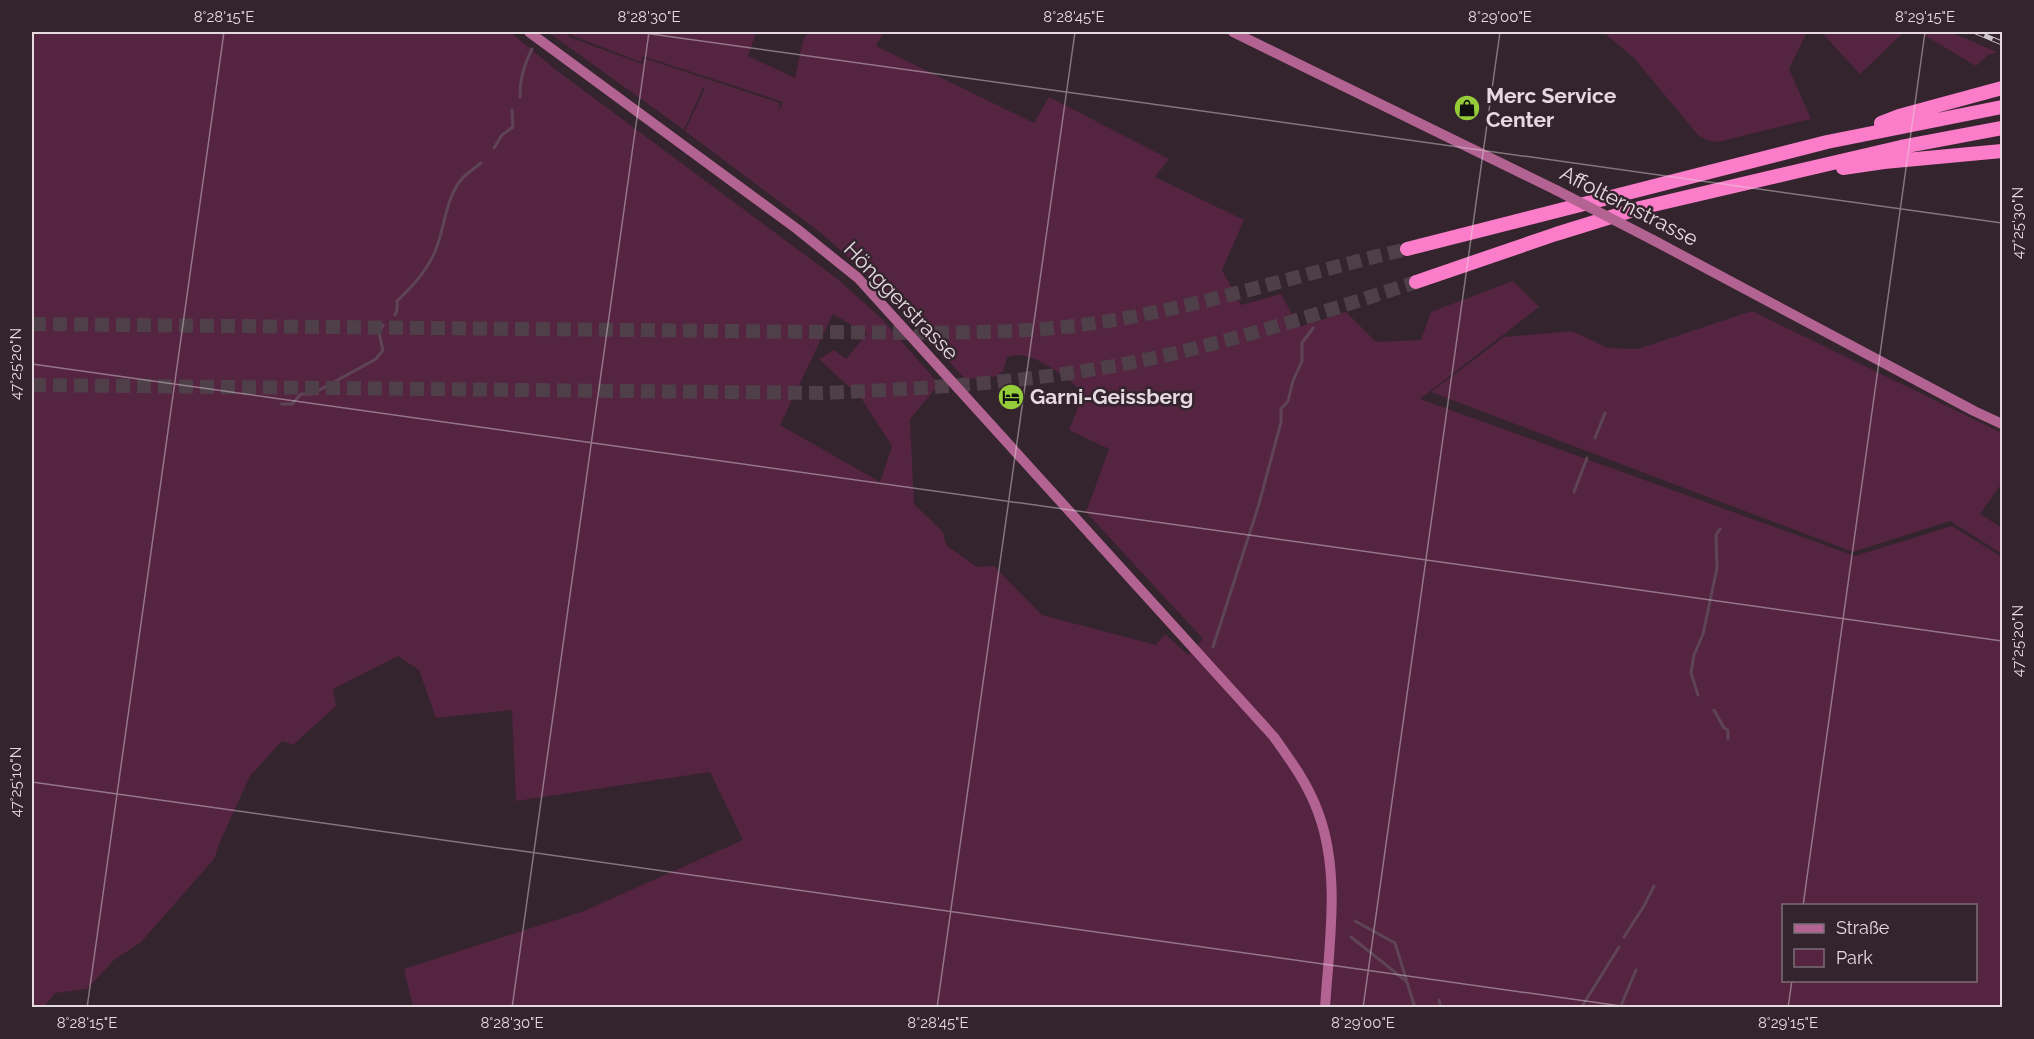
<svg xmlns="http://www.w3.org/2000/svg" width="2034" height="1039" viewBox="0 0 2034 1039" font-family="Raleway,sans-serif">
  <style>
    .green { fill: #542441; fill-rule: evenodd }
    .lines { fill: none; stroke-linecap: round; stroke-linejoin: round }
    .stream { stroke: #5f4455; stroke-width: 3 }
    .highway-tunnel { stroke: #4f3f48; stroke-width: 14; stroke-dasharray: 14 7; stroke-linecap: butt }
    .secondary { stroke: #b36392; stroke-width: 10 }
    .highway { stroke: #fb7dca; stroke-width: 14 }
    .rail-casing { stroke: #cfc3ca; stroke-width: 5 }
    .rail { stroke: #34242d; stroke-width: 3; stroke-dasharray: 9; stroke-linecap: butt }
    .secondary-bridge { stroke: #b36392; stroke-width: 10 }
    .ticks { fill: none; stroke: #e5dae0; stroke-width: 1.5; stroke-opacity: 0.45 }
    .labels { text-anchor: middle; stroke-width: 5; stroke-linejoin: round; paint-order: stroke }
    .poi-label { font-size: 21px; font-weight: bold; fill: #e5dae0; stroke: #34242d; text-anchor: start }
    .street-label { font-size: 21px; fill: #e5dae0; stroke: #34242d }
    .neatline { fill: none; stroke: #e5dae0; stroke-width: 2 }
    .ticks-label { font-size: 15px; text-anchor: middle; fill: #e5dae0 }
  </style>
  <rect width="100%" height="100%" fill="#34242d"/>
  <path class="green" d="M32,32H510L555,69L836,278L881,318L939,384L910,419L914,504L943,532L946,545L977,567L994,566L1042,615L1156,645L1165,634L1188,655L1203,639L1086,512L1109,449L1069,430L1084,393C1066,378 1032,348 1007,357L1003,371L994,377L965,379L875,281L820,232L685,131L705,88H703L684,130L548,32H565L572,38L642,64L644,58L780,103L778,112L783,102L643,56L641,62L573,36L568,32H749L756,33L748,56L795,78L803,40L808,32H884L876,46L1034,123L1049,97L1169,159L1155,177L1244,220L1222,270L1241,305L1281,294L1299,327L1346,312L1376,342L1421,340L1431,312L1513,281L1539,307L1420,399L1855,556L1952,526L2002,557V1007H413L404,969L584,911L743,840L710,772L516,801L512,710L436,718L419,670L398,656L333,689L336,706L293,745L282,741L250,776L219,844L214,859L141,942L114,960L87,989L55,993L44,1007H32ZM833,314L867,334L846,359L834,350L819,359L861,398L892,446L880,482L780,425ZM1784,906H1976V980H1784Z
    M1603,32H1807L1789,69L1811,119L1718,142L1709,141L1698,135L1634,58Z
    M1821,32H1904L1860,74Z
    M1919,32H1950L1997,52L1988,55L1976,66Z
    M1752,311L2002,433V483L1980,514L2002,528V554L1950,521L1853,552L1431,392L1504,337L1572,331L1608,348L1638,349Z"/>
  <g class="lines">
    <path class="stream" d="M520,97C520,78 524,65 532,49
      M494,148L502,135L513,127L512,110
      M395,315L397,310V301C411,288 426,272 434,254C445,230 444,203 460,181C465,174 474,169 481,163
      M281,404H292L301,394H312L376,359L383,350L379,333L383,325
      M1595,438L1605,413
      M1574,492L1587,458
      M1213,647L1259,504L1281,422V409L1288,401L1293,381L1302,361V343L1313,328
      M1698,695L1691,673L1694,655L1703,634L1717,568L1716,535L1720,529
      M1714,710L1724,728L1728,730V739
      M1355,921L1395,943L1415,1008
      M1351,937L1406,981
      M1624,937L1644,906L1654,886
      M1439,1000L1441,1008
      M1581,1008L1619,947
      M1620,1008L1636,970"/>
    <path class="highway-tunnel" d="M32,324L927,333C975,332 1024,332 1073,326C1186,312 1296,275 1407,249
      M32,385L822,393C921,389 1021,383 1119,365C1221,346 1318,314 1416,282"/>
    <path class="secondary" d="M529,32L797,229L858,278L1274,737C1291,761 1308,784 1318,812C1341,873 1329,944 1325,1008
      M1233,32L1556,190
      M1653,240L1974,411L2002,424"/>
    <path class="highway" d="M1881,123L1899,116L2002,88
      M1843,168L1884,162L2002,151
      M1407,249L1827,142L2002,107
      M1416,282L1556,234L1640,208L1901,147L2002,128"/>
    <defs>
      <path id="rail" d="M1976,32L2002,43"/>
    </defs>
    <use href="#rail" class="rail-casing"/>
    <use href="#rail" class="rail"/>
    <path class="secondary-bridge" d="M1556,190L1653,240"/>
  </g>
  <path class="ticks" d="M637,32L2002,223M32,364L2002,641M32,782L1635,1008M1803,906L1925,32M87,1008L224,32M512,1008L649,32M937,1008L1075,32M1363,1008L1500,32M1788,1008L1792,980"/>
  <defs>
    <symbol id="shop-disc" viewBox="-11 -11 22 22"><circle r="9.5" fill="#95cc3a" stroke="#34242d"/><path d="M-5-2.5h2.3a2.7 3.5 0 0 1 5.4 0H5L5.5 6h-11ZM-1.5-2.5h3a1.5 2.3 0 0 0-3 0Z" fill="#111"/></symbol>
    <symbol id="hotel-disc" viewBox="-11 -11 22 22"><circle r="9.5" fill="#95cc3a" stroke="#34242d"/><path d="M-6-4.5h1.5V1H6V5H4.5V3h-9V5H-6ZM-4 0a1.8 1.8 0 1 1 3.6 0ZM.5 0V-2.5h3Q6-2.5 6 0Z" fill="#111"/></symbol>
  </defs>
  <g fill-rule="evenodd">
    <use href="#shop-disc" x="1452" y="93" width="30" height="30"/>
    <use href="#hotel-disc" x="996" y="382" width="30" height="30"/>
  </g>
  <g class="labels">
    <g class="poi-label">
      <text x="1486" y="103">Merc Service<tspan x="1486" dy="24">Center</tspan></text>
      <text x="1030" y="404">Garni-Geissberg</text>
    </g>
    <g class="street-label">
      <text transform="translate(1629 206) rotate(27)" y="7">Affolternstrasse</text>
      <text transform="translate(901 301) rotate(46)" y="7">Hönggerstrasse</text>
    </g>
  </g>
  <rect width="2034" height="1039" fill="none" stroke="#34242d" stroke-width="66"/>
  <rect x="1782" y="904" width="195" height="78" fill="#34242d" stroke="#7b6d75" stroke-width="1.5"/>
  <rect x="1794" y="924" width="30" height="9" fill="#b36392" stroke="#7b6d75" stroke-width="1.5"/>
  <text x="1836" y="934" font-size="18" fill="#e5dae0">Straße</text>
  <rect x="1794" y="949" width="30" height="18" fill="#542441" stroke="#7b6d75" stroke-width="1.5"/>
  <text x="1836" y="964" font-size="18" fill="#e5dae0">Park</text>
  <rect x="33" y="33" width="1968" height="973" class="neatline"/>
  <g class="ticks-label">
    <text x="224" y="22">8°28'15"E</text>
    <text x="649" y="22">8°28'30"E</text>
    <text x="1074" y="22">8°28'45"E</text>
    <text x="1500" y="22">8°29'00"E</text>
    <text x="1925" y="22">8°29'15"E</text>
    <text transform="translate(2018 223) rotate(-90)" y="5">47°25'30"N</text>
    <text transform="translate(16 364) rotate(-90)" y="5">47°25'20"N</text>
    <text transform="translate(2018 641) rotate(-90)" y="5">47°25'20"N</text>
    <text transform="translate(16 782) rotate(-90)" y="5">47°25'10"N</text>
    <text x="87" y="1028">8°28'15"E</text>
    <text x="512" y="1028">8°28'30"E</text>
    <text x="938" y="1028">8°28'45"E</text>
    <text x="1363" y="1028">8°29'00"E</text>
    <text x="1788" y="1028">8°29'15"E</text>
  </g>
</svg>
